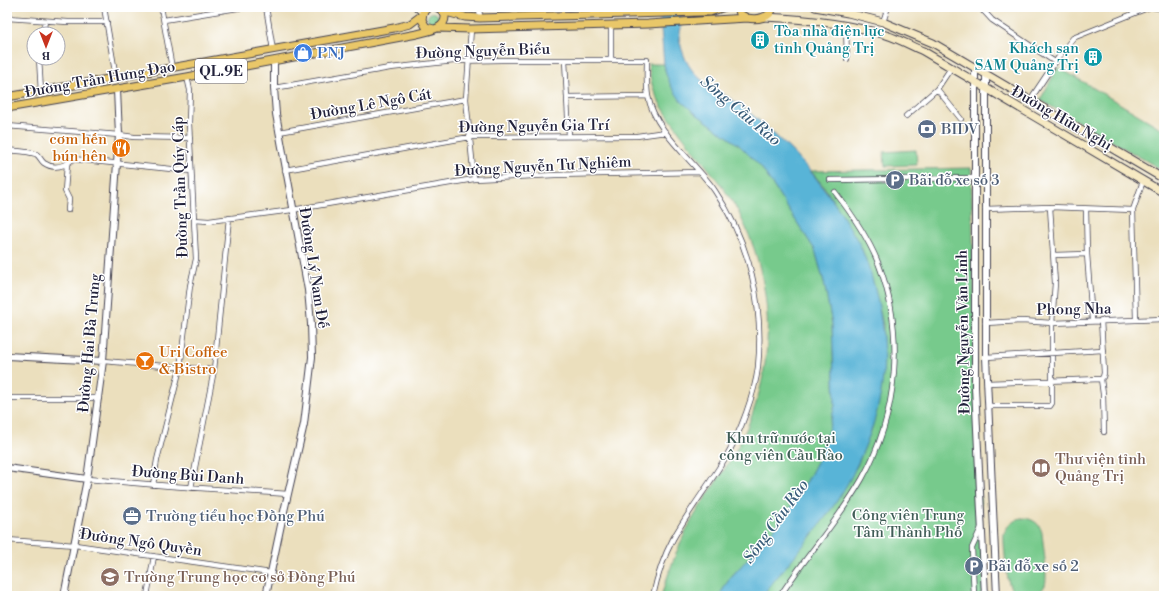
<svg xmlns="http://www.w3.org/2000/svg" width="1171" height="603" viewBox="0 0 1171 603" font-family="'Libre Bodoni',serif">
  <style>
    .green { fill: #77ca8c; stroke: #4c7664 }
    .water { fill: #59b4d7; stroke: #3e6b89 }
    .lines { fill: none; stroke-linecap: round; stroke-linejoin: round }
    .minor-casing { stroke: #403e4e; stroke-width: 6 }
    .tertiary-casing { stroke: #403e4e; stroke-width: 8 }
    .secondary-casing { stroke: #403e4e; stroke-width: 9 }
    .primary-casing { stroke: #403e4e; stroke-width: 9 }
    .minor { stroke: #fff; stroke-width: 4.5 }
    .tertiary { stroke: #fff; stroke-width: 6 }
    .secondary { stroke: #f6e9c3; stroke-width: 7 }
    .primary { stroke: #e9c769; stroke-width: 7 }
    .labels { text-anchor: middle; stroke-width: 3; stroke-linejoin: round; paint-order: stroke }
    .shield { fill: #fff; stroke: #646476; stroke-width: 1 }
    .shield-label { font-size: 14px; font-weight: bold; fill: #22223b }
    .culture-label { font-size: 15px; fill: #0d838f; stroke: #fff; text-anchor: start }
    .street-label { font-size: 15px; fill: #22223b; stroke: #fff }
    .shop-label { font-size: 15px; fill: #366cbe; stroke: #fff; text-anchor: start }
    .service-label { font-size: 15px; fill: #4e5e75; stroke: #fff; text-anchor: start }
    .food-label { font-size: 15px; fill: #c56008; stroke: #fff; text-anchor: end }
    .park-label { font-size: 15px; fill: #405d57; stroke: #fff }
    .education-label { font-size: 15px; fill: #785e54; stroke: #fff; text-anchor: start }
    .water-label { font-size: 16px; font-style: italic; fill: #385c79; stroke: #fff }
  </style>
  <rect width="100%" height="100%" fill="#fff"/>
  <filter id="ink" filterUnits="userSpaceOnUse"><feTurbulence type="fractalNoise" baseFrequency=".025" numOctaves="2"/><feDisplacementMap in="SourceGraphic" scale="8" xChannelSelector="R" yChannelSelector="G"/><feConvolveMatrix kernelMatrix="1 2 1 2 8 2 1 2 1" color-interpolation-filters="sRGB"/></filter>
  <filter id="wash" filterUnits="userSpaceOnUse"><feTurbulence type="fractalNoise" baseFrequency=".012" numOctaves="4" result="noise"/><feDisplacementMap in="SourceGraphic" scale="16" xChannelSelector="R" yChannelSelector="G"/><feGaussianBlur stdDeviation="0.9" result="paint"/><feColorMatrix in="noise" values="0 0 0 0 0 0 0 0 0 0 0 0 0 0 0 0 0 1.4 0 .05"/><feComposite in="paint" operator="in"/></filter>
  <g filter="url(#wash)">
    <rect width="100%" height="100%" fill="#ebdfbd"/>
    <path class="green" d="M427.5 18a5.5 5.5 0 1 1 11 0a5.5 5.5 0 1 1-11 0Z
      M648,64H664L666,74L695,113L739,145L761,167L791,213L815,250L824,282L832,324L835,405L829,428L818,460L804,487L787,513L768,537L730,578L719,596H661C670,569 679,542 693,518C706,495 722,475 735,452C774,382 778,301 746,228C742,221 740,213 735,206C720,181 699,158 681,134C672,121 661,108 655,93C651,84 650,74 648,64Z
      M1058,67L1164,130V171L1040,100Z
      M916,150L917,165L885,166L884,152Z
      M971,168L981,536L985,596H762L789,561L857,466L871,431L879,402L883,325L874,286L862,249L825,188L811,171Z
      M1021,518C1032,518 1040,523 1042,533C1043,544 1048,577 1045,585C1042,592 1035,596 1027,596C1020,596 1013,592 1010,586C1007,582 1003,540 1004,534C1006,526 1014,520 1021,518Z"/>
    <path class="water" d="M659,7H680C681,14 682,22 681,28C680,34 678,36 680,42C688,79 709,84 737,103C751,113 763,124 775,135C806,163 829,192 850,228C854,235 859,242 862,250C881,295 890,354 879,402C875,423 866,445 857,465C836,512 794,555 762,596H719L730,578L768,537L787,513L804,487L818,460L829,428L835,405L832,324L824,282L815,250L791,213L761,167L739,145L695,113L681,101L671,86L666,74L664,64Z"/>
  </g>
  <g filter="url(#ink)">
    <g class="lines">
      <defs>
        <path id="minor" d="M104,7L116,78
          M161,7L172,68
          M266,7L273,50
          M479,7L480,18
          M980,7L992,20L1055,62
          M1152,7L1164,9
          M983,11L992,7
          M7,18L68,22H107
          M164,20L244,7
          M883,22L888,7
          M611,25V60
          M846,26L847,59
          M471,29L466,99L474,179
          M43,34L45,21
          M39,58L41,92
          M565,60L569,136
          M274,88L390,68L454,61L501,60H647C647,71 646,84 648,96C655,133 695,161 715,191C750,243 764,305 758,367C755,393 740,433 727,455C710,484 689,510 673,539C664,556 657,577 653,596
          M937,89L961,119
          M567,97L648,96
          M1030,100L1062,52L1073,38L1150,7
          M906,116L937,89L951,68
          M7,126L119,135L134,137L190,138
          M279,132L466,99
          M7,150C16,151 27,151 36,154C40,156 40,160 44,163C54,170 65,166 73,159L191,171
          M67,165L65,191L69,199L68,210
          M285,170L470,137L637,136L666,132
          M830,180L974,178
          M985,209L1050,207L1133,210
          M1086,209L1087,254L1092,320
          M194,220L209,221L292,210L474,179L555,175L700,172
          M1054,255L1087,254
          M1136,320L1133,210L1143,181
          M985,323L1022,321L1052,323L1164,319
          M986,357L1103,350
          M103,361L214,370
          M1101,379L1103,394L1104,432
          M987,383L1101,379L1103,377L1104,373L1101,320
          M7,398H99
          M988,406H1050L1052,403V323L1055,283L1050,207
          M87,479L170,486L288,494
          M153,485L157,460L180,368L190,286L196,259L189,123L190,90L187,77
          M191,488L214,370L229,218
          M7,540L75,545L271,573
          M147,596L154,556
          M780,596C806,556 838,521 862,479C898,415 905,334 879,265C869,239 852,214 835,192
          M974,596L972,548L981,528"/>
        <path id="tertiary" d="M975,68V387L985,596
          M986,74V357L997,596
          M7,356L103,361
          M7,468L87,479
          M64,596L87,479L103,361L119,135L117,90
          M266,596L282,520L304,424L312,357L311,324L308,290L276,114L274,88V61"/>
        <path id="secondary" d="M417,7L423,12
          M815,7L848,13L883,22L933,43L1164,179
          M764,17C805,19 847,23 886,35C899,39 911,46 923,51L1164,193"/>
        <path id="primary" d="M429,7L423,12L422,20L426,27L434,29
          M738,7L740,14L747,18
          M442,11L465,17L480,18L701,12H710L725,7
          M438,28L471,29L648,24L747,18C757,20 771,18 773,7
          M7,97L394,28L410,24L422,15
          M7,108L187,77L417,34C426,31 446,30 445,16C444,12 441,9 436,7"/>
      </defs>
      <use href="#minor" class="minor-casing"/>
      <use href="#tertiary" class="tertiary-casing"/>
      <use href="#secondary" class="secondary-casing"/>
      <use href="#primary" class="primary-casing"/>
      <use href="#minor" class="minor"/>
      <use href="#tertiary" class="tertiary"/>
      <use href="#secondary" class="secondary"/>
      <use href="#primary" class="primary"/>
    </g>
  </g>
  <defs>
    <symbol id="building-disc" viewBox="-11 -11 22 22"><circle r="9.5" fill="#0f9aa8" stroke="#fff"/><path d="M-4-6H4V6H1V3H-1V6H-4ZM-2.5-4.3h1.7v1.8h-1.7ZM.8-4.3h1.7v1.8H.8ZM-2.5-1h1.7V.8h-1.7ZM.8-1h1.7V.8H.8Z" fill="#fff"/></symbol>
    <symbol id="shop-disc" viewBox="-11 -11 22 22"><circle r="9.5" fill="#3f7fe0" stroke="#fff"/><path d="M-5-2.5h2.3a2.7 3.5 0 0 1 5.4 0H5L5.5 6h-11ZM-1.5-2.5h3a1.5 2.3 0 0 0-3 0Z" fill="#fff"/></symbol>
    <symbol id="bank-disc" viewBox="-11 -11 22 22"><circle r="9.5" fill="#5c6f8a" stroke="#fff"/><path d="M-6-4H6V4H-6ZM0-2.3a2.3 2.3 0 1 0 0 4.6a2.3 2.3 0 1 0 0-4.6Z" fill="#fff"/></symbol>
    <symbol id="restaurant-disc" viewBox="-11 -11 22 22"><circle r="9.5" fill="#e8710a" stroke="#fff"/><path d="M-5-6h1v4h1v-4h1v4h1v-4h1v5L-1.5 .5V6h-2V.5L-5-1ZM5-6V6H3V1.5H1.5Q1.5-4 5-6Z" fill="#fff"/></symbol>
    <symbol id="parking-disc" viewBox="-11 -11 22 22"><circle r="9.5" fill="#5c6f8a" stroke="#fff"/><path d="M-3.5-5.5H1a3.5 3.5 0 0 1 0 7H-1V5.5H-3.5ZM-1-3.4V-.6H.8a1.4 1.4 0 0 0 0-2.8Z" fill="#fff"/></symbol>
    <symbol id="bar-disc" viewBox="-11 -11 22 22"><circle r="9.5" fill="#e8710a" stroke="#fff"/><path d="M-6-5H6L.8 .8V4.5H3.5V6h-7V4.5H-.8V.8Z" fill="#fff"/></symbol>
    <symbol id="library-disc" viewBox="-11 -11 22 22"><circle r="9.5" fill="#8d6e63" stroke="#fff"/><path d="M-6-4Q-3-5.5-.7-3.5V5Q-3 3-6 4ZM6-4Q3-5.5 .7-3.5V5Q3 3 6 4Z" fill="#fff"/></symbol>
    <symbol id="office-disc" viewBox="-11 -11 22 22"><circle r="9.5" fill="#5c6f8a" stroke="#fff"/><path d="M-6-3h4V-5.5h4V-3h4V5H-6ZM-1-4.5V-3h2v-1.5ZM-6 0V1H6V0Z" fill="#fff"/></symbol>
    <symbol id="school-disc" viewBox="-11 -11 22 22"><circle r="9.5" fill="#8d6e63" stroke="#fff"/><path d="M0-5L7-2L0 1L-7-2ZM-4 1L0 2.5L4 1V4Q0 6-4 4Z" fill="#fff"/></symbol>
  </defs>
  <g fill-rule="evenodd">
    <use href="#building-disc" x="749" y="29" width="22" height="22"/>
    <use href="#shop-disc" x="292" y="42" width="22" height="22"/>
    <use href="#building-disc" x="1082" y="46" width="22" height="22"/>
    <use href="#bank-disc" x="916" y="118" width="22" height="22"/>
    <use href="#restaurant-disc" x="110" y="137" width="22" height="22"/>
    <use href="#parking-disc" x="884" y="169" width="22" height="22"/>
    <use href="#bar-disc" x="134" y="350" width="22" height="22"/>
    <use href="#library-disc" x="1030" y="457" width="22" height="22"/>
    <use href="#office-disc" x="121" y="505" width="22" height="22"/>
    <use href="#parking-disc" x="963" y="555" width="22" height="22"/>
    <use href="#school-disc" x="99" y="566" width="22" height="22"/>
  </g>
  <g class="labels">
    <rect class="shield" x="195" y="59" width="52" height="24" rx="3"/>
    <g class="shield-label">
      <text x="221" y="76">QL.9E</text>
    </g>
    <g class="culture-label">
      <text x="774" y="36">Tòa nhà điện lực<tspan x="774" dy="17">tỉnh Quảng Trị</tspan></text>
      <text x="1079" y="53" text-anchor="end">Khách sạn<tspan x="1079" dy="17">SAM Quảng Trị</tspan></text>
    </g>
    <g class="street-label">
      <text transform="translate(483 51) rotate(-2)" y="5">Đường Nguyễn Biểu</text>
      <text transform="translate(100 79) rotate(-10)" y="5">Đường Trần Hưng Đạo</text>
      <text transform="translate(371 104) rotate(-10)" y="5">Đường Lê Ngô Cát</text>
      <text transform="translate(1062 118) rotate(30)" y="5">Đường Hữu Nghị</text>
      <text transform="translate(534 126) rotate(-1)" y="5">Đường Nguyễn Gia Trí</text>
      <text transform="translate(543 166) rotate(-3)" y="5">Đường Nguyễn Tư Nghiêm</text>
      <text transform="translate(180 187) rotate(-92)" y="5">Đường Trần Qúy Cáp</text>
      <text transform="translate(314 268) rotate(81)" y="5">Đường Lý Nam Đế</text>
      <text transform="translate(1074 309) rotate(-1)" y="5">Phong Nha</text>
      <text transform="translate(963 332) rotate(-91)" y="5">Đường Nguyễn Văn Linh</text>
      <text transform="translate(89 343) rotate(-85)" y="5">Đường Hai Bà Trưng</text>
      <text transform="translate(188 475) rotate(4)" y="5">Đường Bùi Danh</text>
      <text transform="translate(141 542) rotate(8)" y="5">Đường Ngô Quyền</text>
    </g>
    <g class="shop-label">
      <text x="317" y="58">PNJ</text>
    </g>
    <g class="service-label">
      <text x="941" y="134">BIDV</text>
      <text x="909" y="185">Bãi đỗ xe số 3</text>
      <text x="146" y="521">Trường tiểu học Đồng Phú</text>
      <text x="988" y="571">Bãi đỗ xe số 2</text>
    </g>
    <g class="food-label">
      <text x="107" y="144">cơm hến<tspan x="107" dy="17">bún hên</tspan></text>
      <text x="159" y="357" text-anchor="start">Uri Coffee<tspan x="159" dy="17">&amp; Bistro</tspan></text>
    </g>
    <g class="park-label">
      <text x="781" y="443">Khu trữ nước tại<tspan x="781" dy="17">công viên Cầu Rào</tspan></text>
      <text x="908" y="520">Công viên Trung<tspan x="908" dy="17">Tâm Thành Phố</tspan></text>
    </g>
    <g class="education-label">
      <text x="1055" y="464">Thư viện tỉnh<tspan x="1055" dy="17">Quảng Trị</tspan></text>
      <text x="124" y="582">Trường Trung học cơ sở Đồng Phú</text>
    </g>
    <g class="water-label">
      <text transform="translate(741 110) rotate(40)" y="6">Sông Cầu Rào</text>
      <text transform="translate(775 521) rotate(-54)" y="6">Sông Cầu Rào</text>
    </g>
  </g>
  <rect width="1171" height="603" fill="none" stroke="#fff" stroke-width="24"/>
  <g transform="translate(46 46) rotate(180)"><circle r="19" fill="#ffffff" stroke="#a7a7b1"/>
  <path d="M0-3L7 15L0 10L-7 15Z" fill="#c8321e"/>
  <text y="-6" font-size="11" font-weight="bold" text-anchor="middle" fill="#22223b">B</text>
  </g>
</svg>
